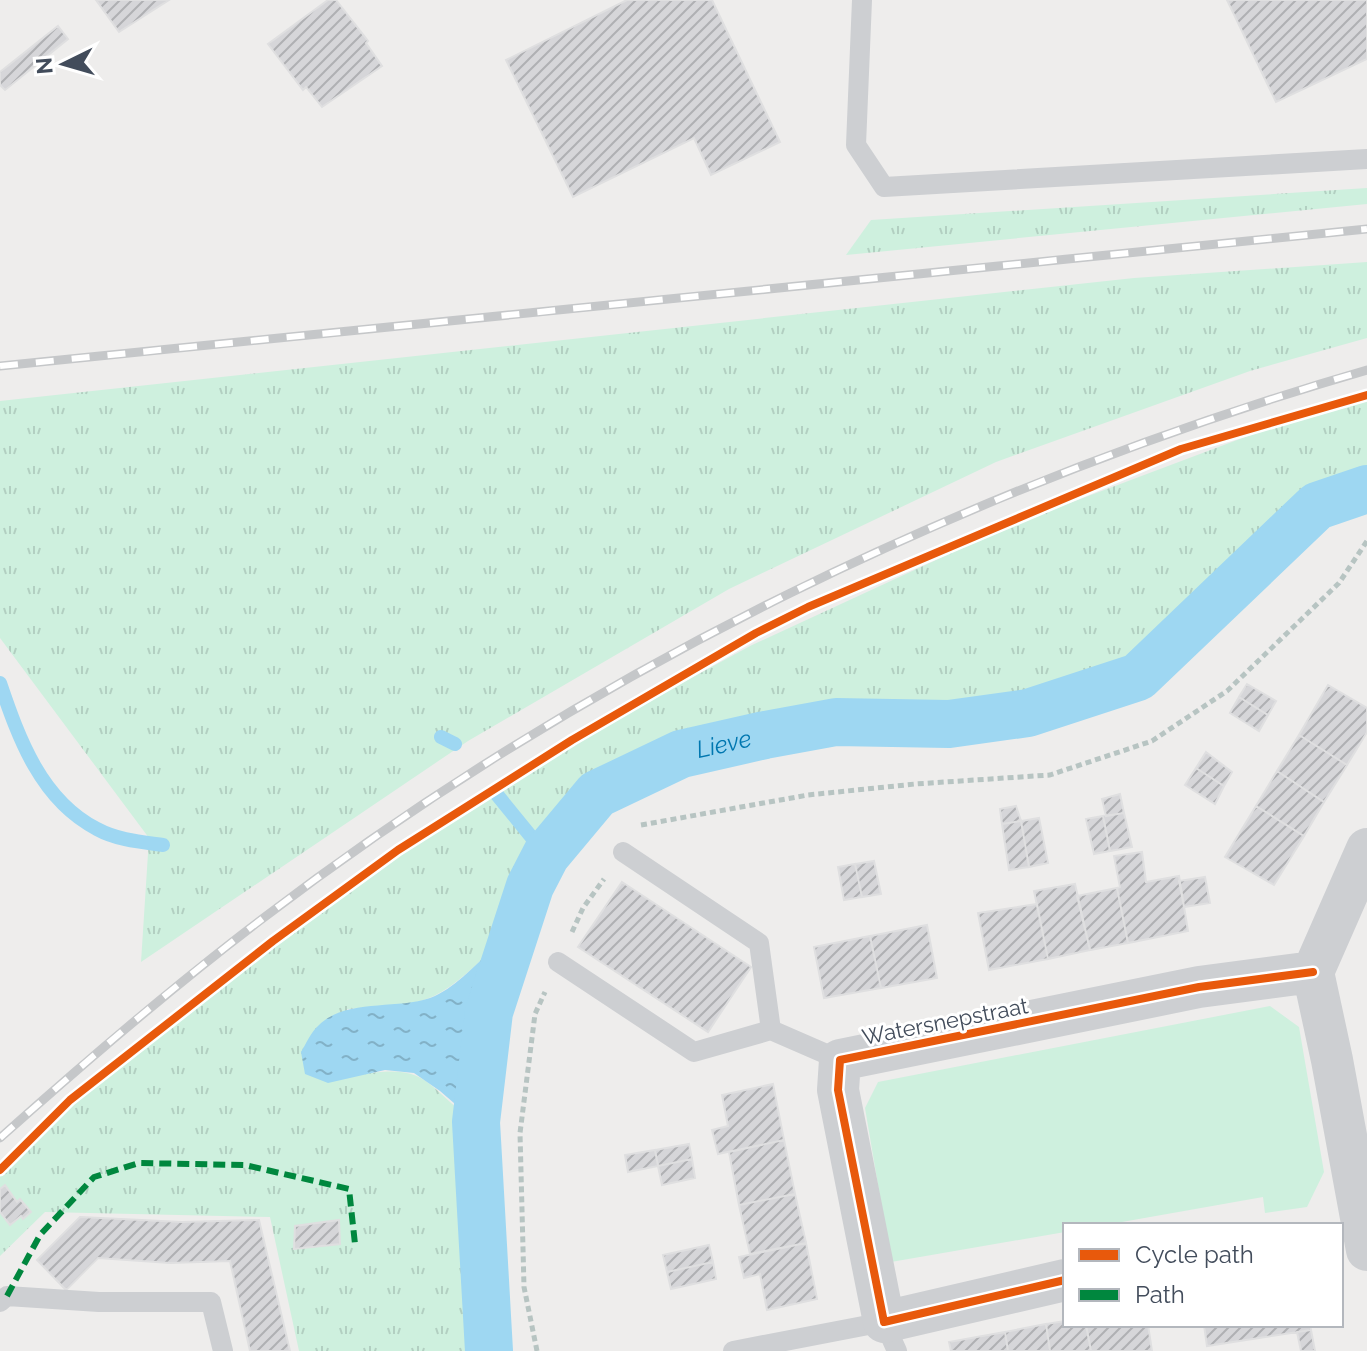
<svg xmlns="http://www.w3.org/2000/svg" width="1367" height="1351" viewBox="0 0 1367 1351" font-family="Raleway,sans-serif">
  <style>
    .grass { fill: url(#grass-tufts) }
    .green { fill: #cef0de }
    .water { fill: url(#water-ripples) }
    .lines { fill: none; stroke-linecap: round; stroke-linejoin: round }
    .stream { stroke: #9ed7f2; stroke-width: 14 }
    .canal { stroke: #9ed7f2; stroke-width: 48 }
    .building { fill: url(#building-hatch); stroke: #dfdfe0; stroke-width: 2 }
    .path { stroke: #b7c4c2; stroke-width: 5; stroke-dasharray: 6 4; stroke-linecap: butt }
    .service { stroke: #cdcfd2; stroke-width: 20 }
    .minor { stroke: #cdcfd2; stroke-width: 42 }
    .rail-casing { stroke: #c5c7c9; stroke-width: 9 }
    .rail { stroke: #fff; stroke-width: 6; stroke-dasharray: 18; stroke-linecap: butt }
    .quiet { stroke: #00873e; stroke-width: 6; stroke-dasharray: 12 6; stroke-linecap: butt }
    .cycleway-casing { stroke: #fff; stroke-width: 13 }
    .cycleway { stroke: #e8590c; stroke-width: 8 }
    .labels { text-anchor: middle; stroke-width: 6; stroke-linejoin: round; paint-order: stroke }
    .street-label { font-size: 22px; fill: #424c5b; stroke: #fff }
    .water-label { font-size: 24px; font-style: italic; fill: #0077b0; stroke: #fff }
  </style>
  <defs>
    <pattern id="grass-tufts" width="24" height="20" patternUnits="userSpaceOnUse" patternTransform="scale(2)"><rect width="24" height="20" fill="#cef0de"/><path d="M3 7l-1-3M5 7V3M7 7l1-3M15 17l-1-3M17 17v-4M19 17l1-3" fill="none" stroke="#b2cfc1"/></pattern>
    <pattern id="water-ripples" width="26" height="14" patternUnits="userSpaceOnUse" patternTransform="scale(2)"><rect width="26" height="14" fill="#9ed7f2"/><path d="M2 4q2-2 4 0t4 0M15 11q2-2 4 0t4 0" fill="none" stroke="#82b1c7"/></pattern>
    <pattern id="building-hatch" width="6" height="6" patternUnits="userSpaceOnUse" patternTransform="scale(2)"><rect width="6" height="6" fill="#d6d6d9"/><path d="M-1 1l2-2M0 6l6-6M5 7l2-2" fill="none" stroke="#afb0b3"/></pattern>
  </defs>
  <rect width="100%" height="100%" fill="#eeedec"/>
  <path class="grass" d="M1367,188V204L846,255L871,220Z
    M1367,262V338L1250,371L996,462L729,589L468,741L141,962L149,838L0,638V401L1134,278Z
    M1367,400V489L1317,506L1138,677L1028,713L949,724L836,722L765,735L681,754L597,794L546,855L530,886L508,951L493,949C475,966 456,985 434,996C408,1008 375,1007 347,1009L359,1075C432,1062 424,1088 476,1122L489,1351H299L270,1217L45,1212L0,1256V1165L29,1136L192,1009L300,919L437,825L564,747L752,645L1014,524L1261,431Z"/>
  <path class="green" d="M1270,1006L1299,1027L1324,1172L1307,1207L1265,1213L1263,1197L1105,1225H1065V1232L891,1262L865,1108L878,1082Z"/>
  <path class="water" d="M493,949L508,951L486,1013L476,1122L440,1091L414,1073L385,1070L328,1083L305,1074L301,1052C306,1044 311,1032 318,1026C345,998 395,1010 430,998C454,989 474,966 493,949Z"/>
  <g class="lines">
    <path class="stream" d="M0,683C19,739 41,800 97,829C117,840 141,842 163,845
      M441,737L455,744
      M494,791L546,855"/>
    <path class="canal" id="s1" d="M489,1351L476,1122L489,1012L530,886L546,855L597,794L681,754L765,735L836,722L949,724L1028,713L1138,677L1317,506L1367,489"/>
  </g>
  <path class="building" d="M96,0H169L119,32Z
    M328,0H336L368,41L366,43L382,66L322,107L306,87L303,90L268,44Z
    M627,0H712L780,142L711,175L694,138L573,197L506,60Z
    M1227,0H1367V59L1276,102Z
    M58,26L68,39L5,90L0,85V72Z
    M1247,684L1276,701L1268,715L1239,697Z
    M1328,685L1367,708V732L1347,765L1299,735Z
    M1239,697L1268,715L1259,731L1230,713Z
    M1299,735L1347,765L1324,802L1277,771Z
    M1206,752L1232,772L1224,786L1196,768Z
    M1196,768L1224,786L1215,804L1185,785Z
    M1277,771L1324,802L1304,836L1256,806Z
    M1120,794L1124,813L1106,816L1102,799Z
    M1016,806L1021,821L1002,824L1000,809Z
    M1256,806L1304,836L1274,885L1225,857Z
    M1124,813L1132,847L1110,851L1103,816Z
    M1103,816L1110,851L1094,854L1086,819Z
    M1039,818L1048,863L1029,867L1021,821Z
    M1021,821L1029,867L1009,870L1002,824Z
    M1142,852L1146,882L1179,876L1188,931L1128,943L1117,888L1120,887L1114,856Z
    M874,861L881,894L862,897L855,864Z
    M855,864L862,897L844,900L838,867Z
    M1205,877L1210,903L1184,907L1179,881Z
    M622,882L751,967L708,1032L578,947Z
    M1075,884L1090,950L1048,959L1034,891Z
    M1117,888L1128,943L1090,950L1077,896Z
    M1037,904L1048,959L989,970L978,913Z
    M927,925L937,978L881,988L870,936Z
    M870,936L881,988L824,998L814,947Z
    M773,1084L784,1140L718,1154L712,1130L728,1126L722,1095Z
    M784,1140L795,1194L739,1205L729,1152Z
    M689,1144L692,1159L658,1166L655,1150Z
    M655,1150L658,1166L628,1172L625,1155Z
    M692,1159L695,1178L662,1185L658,1166Z
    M5,1185L17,1202L20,1199L31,1212L23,1219L21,1216L10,1225L0,1212V1189Z
    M795,1194L806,1243L750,1254L739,1205Z
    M80,1217L182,1222L259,1220L290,1351H250L230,1261L170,1263L98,1258L66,1290L37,1260Z
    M339,1220L340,1244L294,1249L295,1226Z
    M806,1243L817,1299L767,1310L760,1274L744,1278L739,1257Z
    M709,1245L713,1262L667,1272L663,1255Z
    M713,1262L716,1279L671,1289L667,1272Z
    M1065,1321V1325H1086L1091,1351H1050L1046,1324Z
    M1046,1324L1050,1351H1008L1005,1332Z
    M1086,1325H1148L1152,1351H1091Z
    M1204,1325H1310L1311,1330L1207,1346Z
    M1311,1330L1315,1351H1301L1297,1332Z
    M1005,1332L1008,1351H951L949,1342Z"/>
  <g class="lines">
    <path class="path" d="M641,825L808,795L915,784L1050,775L1152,741L1227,691L1339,583L1367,541
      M572,932L583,908L604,879
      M537,1351L524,1287L520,1133L535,1014L545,992"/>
    <path class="service" d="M862,0L856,145L884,187L1367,159
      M623,852L759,943L771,1030L840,1060
      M558,962L694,1052L771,1030
      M0,1302L7,1296L99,1302H211L223,1351
      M733,1351L884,1322L897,1351"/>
    <path class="minor" d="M1367,849L1313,972L1332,1060L1367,1250
      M1065,1280L884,1322L838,1090L840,1060L1199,987L1313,972"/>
    <defs>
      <path id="rail" d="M0,366L1367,229
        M0,1138C85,1062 171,988 262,919C591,668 971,485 1367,370"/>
    </defs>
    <use href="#rail" class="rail-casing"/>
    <use href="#rail" class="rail"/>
    <path class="quiet" d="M7,1296L40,1235L94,1177L139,1163L245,1165L349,1189L355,1244"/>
    <defs>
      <path id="cycleway" d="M0,1170L70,1100L273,941L398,850L572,740L756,633L808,607L1181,449L1367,395
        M1065,1280L884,1322L838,1090L840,1060L1199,987L1313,972"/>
    </defs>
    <use href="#cycleway" class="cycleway-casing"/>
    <use href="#cycleway" class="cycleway"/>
  </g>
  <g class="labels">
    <g class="street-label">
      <text transform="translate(945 1021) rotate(-11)" y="8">Watersnepstraat</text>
    </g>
    <g class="water-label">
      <text dy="8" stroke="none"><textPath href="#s1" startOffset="724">Lieve</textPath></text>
    </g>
  </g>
  <rect x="1063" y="1223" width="280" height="104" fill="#ffffff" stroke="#b3b7bd" stroke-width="2"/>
  <rect x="1079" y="1249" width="40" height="12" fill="#e8590c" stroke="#b3b7bd" stroke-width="2"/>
  <text x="1135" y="1263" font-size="24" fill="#424c5b">Cycle path</text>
  <rect x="1079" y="1289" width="40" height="12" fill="#00873e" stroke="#b3b7bd" stroke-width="2"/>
  <text x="1135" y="1303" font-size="24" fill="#424c5b">Path</text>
  <g transform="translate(64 64) rotate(265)" stroke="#ffffff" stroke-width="6" paint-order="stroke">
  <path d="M0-6L14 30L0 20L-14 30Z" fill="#424c5b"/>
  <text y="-12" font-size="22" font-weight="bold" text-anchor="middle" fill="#424c5b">N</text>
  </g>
</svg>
